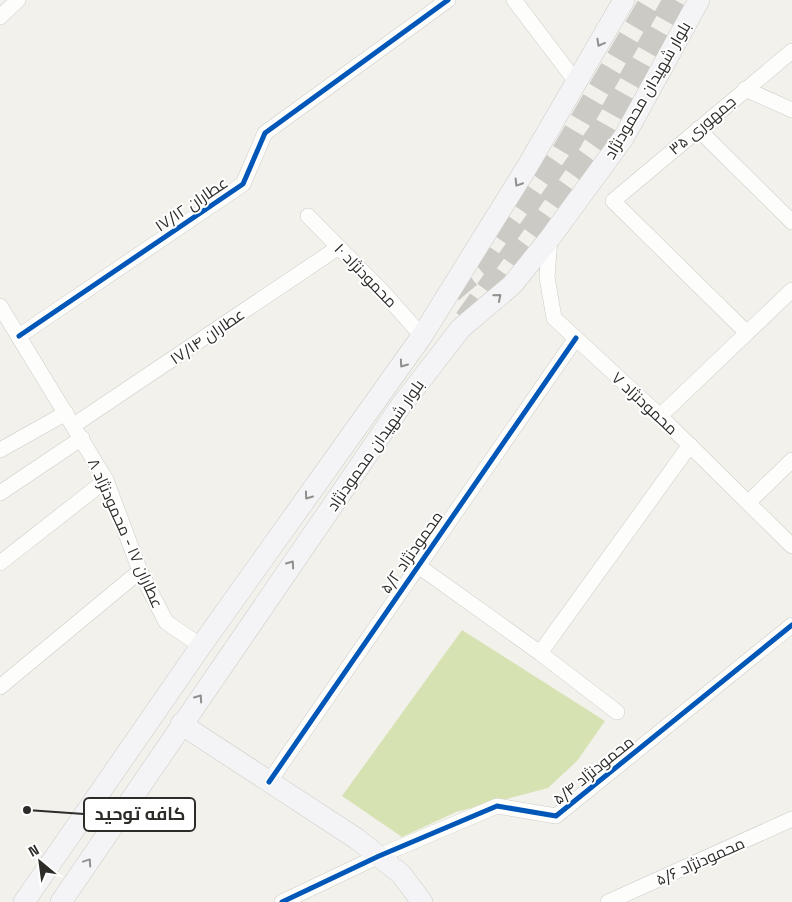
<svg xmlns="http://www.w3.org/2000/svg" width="792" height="902" viewBox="0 0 792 902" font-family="'Space Grotesk',Cairo,sans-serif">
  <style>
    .green { fill: #d7e2b3 }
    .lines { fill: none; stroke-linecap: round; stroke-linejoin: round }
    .primary-tunnel { stroke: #cbcac5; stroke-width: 24; stroke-dasharray: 24 12; stroke-linecap: butt }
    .street-casing { stroke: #cdccc8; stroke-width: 16 }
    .secondary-casing { stroke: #cdccc8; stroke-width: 22 }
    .street { stroke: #fdfdfc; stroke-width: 15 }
    .secondary { stroke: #f4f3f5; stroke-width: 21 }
    .cycleway-casing { stroke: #fff; stroke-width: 8 }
    .cycleway { stroke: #0057b8; stroke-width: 5 }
    .oneway { stroke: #90908f }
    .labels { text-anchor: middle; stroke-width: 4; stroke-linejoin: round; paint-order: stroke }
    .street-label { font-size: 16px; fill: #2d2c29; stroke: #fff }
    .leader { fill: none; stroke: #2d2c29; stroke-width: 2 }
    .callout-dot { fill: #2d2c29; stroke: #fff; stroke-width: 2 }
    .callout { fill: #fff; stroke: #2d2c29; stroke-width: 2 }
    .callout-label { font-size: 18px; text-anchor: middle; font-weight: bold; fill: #2d2c29 }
  </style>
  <rect width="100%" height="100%" fill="#f2f1ec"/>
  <path class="green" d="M462,630L605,721L577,761L548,788L456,812L402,837L342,796Z"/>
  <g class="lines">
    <path class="primary-tunnel" d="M451,291L489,259L563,153L652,0
      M466,320L604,127L675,0"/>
    <defs>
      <path id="street" d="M514,0L577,83
        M0,17L18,0
        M745,89L792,110
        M698,129L792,222
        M308,216L382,291L422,336
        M550,238L547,277L554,318L660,416L792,546
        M0,306L106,480L140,571L166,622L201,646
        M747,333L613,201L792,51
        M19,336L243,184L265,133L448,0
        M660,416L792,290
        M74,425L339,247
        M0,450L66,413
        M0,493L82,438
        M749,502L792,460
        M0,563L106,480
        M417,565L540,653L617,712
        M540,653L690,445
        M0,687L140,571
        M269,782L576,338
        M282,902L379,856L497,806L556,816L792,625
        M608,902L792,819"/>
      <path id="secondary" d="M181,724L357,839L401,874L422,902
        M24,902L201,646L422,336L527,167L624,0
        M61,902L400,407L461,328L512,285L550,238L624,137L699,0"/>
    </defs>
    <use href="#street" class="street-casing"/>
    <use href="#secondary" class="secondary-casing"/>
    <use href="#street" class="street"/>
    <use href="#secondary" class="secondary"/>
    <defs>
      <path id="cycleway" d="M19,336L243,184L265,133L448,0
        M269,782L576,338
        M282,902L379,856L497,806L556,816L792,625"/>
    </defs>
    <use href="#cycleway" class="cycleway-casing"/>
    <use href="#cycleway" class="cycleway"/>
  </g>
  <defs><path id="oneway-chevron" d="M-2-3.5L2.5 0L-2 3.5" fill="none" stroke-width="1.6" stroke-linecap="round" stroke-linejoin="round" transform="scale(1.25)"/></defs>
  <g class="oneway">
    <use href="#oneway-chevron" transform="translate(600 43) rotate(119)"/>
    <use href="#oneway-chevron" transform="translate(518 183) rotate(122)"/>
    <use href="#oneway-chevron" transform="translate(498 297) rotate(-40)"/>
    <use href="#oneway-chevron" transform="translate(403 364) rotate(125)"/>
    <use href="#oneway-chevron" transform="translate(308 496) rotate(126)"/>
    <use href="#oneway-chevron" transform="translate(291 564) rotate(-55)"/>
    <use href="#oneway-chevron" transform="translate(199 698) rotate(-55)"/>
    <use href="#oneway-chevron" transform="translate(88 862) rotate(-56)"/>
  </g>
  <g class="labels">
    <g class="street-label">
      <text transform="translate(647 90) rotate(-60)" y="6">بلوار شهیدان محمودنژاد</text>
      <text transform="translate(702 125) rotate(-40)" y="6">جمهوری ۳۵</text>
      <text transform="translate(191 204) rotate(-34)" y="6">عطاران ۱۷/۱۲</text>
      <text transform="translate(366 275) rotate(46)" y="6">محمودنژاد ۱۰</text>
      <text transform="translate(207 336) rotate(-34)" y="6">عطاران ۱۷/۱۴</text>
      <text transform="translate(645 403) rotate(43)" y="6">محمودنژاد ۷</text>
      <text transform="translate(375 445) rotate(-55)" y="6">بلوار شهیدان محمودنژاد</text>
      <text transform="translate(126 533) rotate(66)" y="6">عطاران ۱۷ - محمودنژاد ۸</text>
      <text transform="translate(411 552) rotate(-55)" y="6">محمودنژاد ۵/۲</text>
      <text transform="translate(593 770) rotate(-39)" y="6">محمودنژاد ۵/۴</text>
      <text transform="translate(700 861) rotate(-24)" y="6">محمودنژاد ۵/۶</text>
    </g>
  </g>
  <path class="leader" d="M27 810L84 814"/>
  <circle class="callout-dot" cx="27" cy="810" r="5"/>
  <rect class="callout" x="84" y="798" width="111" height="33" rx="5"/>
  <g class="callout-label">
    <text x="140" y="820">کافه توحید</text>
  </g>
  <g transform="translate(40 862) rotate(331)" stroke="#ffffff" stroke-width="4" paint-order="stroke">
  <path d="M0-4L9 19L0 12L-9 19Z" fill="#2d2c29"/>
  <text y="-8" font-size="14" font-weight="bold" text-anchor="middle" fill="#2d2c29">N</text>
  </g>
</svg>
